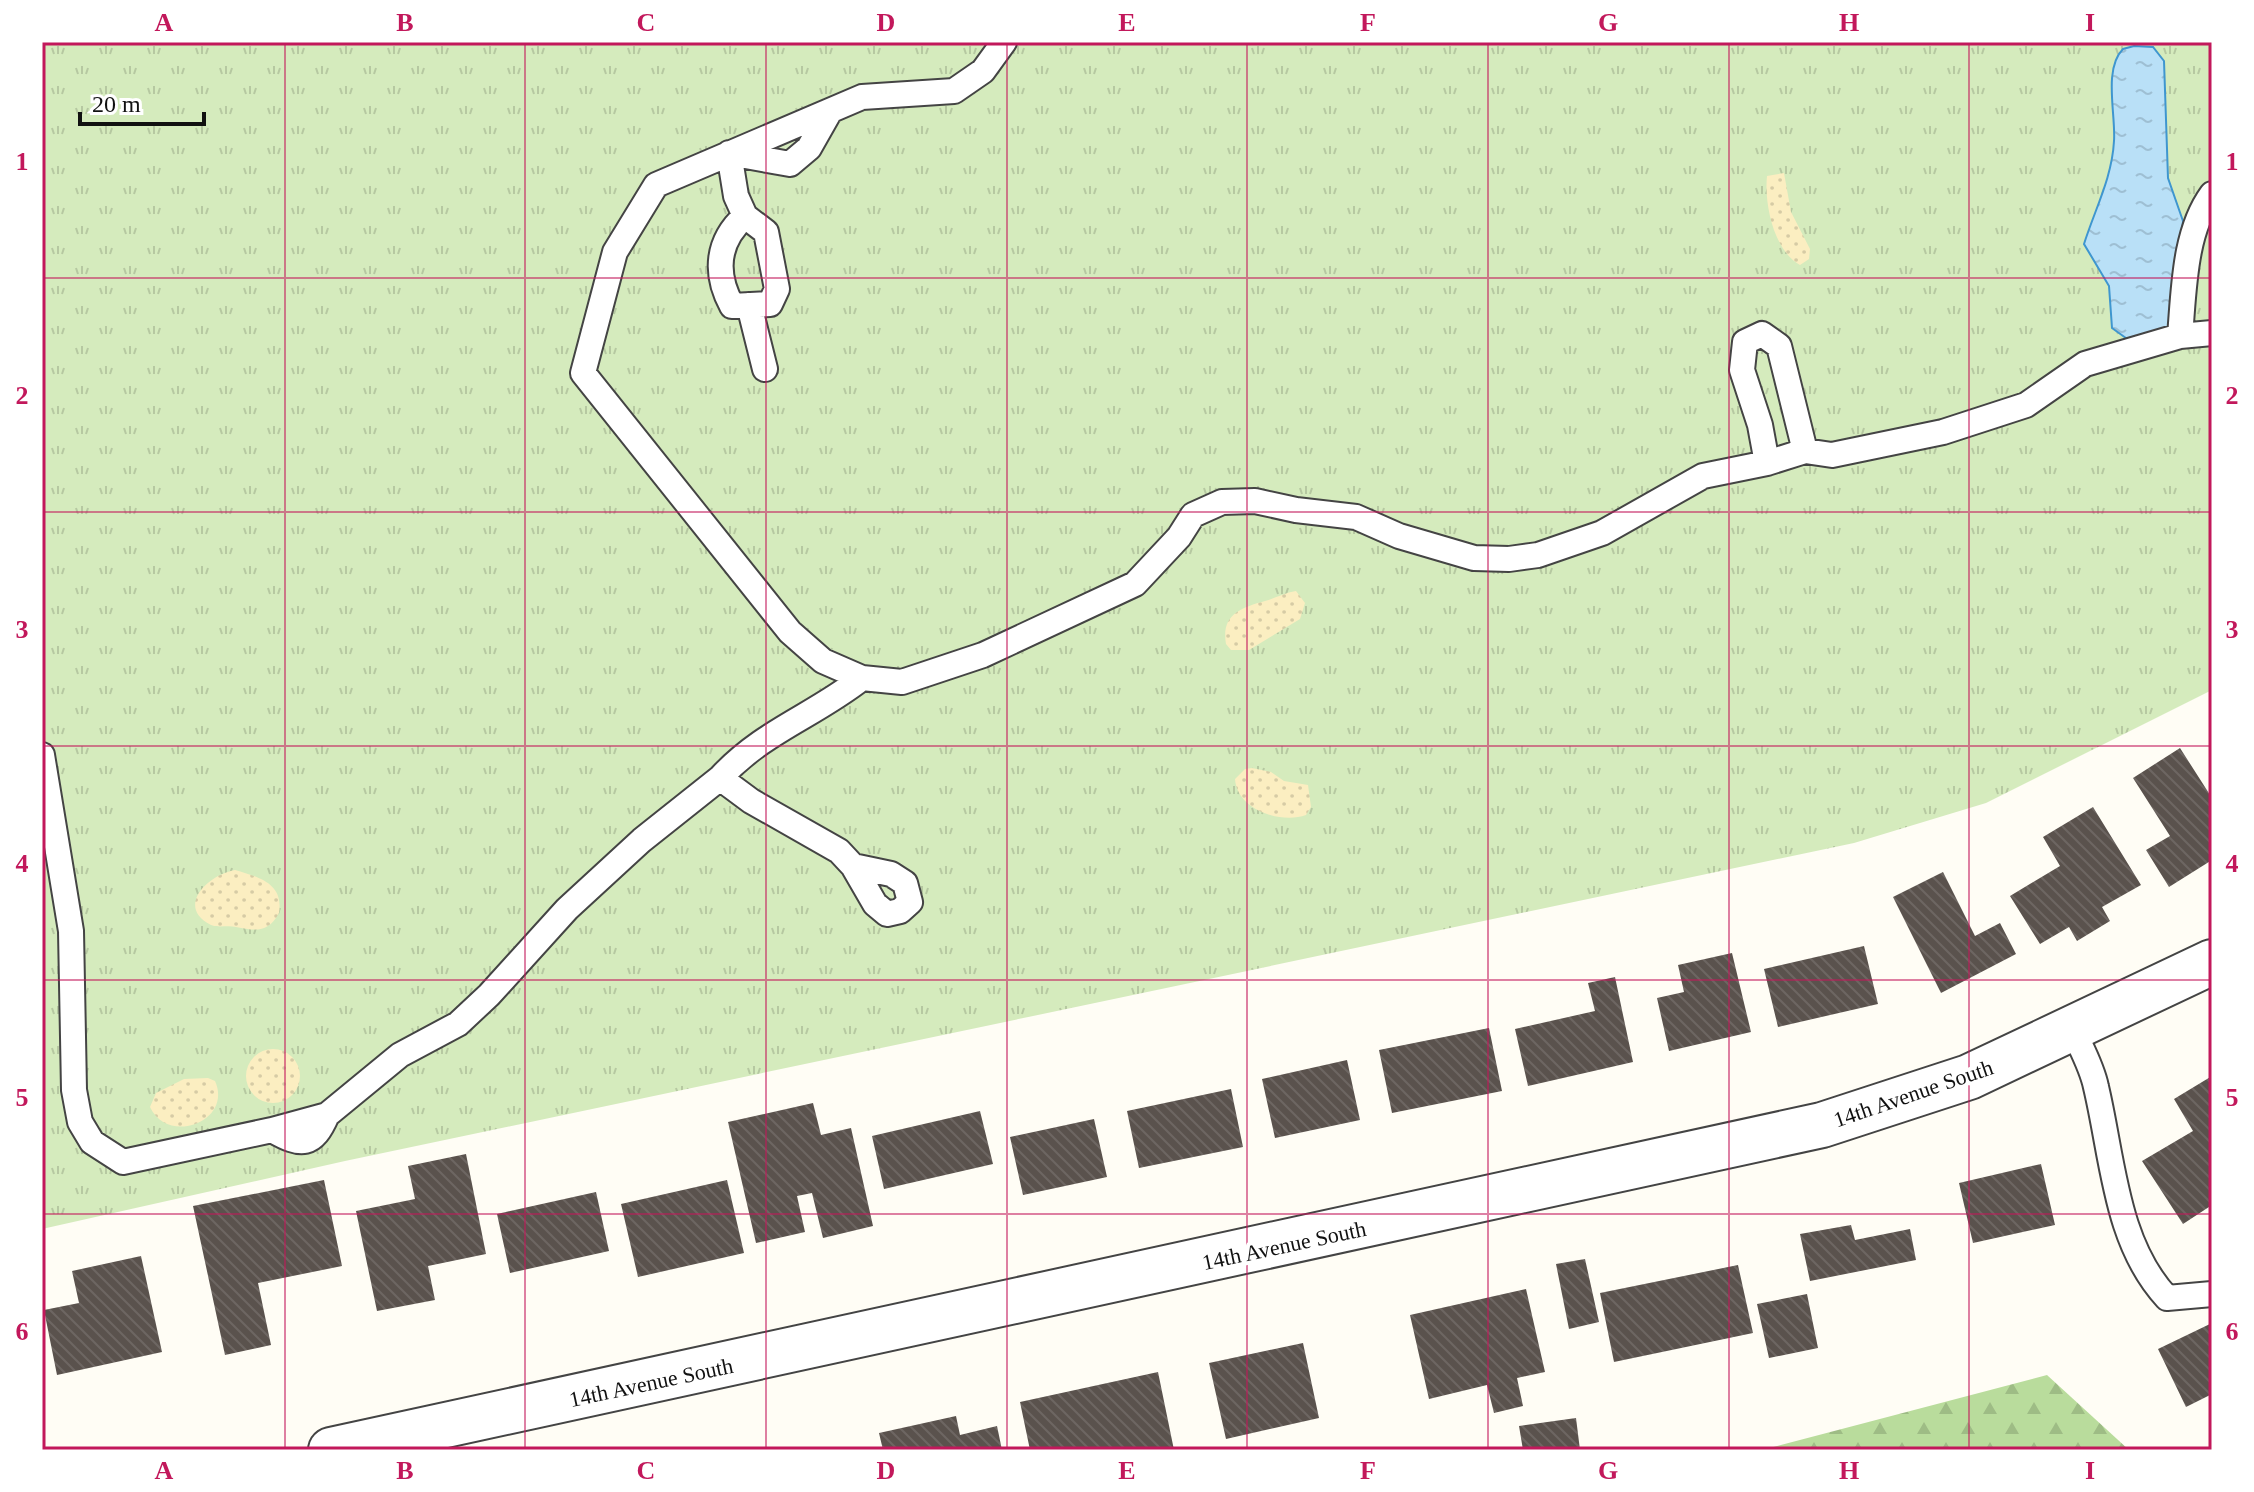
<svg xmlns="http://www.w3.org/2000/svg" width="2254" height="1492" viewBox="0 0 2254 1492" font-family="Georgia,serif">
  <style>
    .grass { fill: url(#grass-tufts) }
    .forest { fill: url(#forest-firs) }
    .sand { fill: url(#sand-dots) }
    .water { fill: url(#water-ripples); stroke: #3f96cf; stroke-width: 2 }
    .building { fill: url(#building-back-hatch) }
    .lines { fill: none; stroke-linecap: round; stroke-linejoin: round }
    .service-casing { stroke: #444; stroke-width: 28 }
    .minor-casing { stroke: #444; stroke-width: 48 }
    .service { stroke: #fff; stroke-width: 24 }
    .minor { stroke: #fff; stroke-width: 44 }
    .grid { fill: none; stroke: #c2185b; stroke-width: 2; stroke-opacity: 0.55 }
    .labels { text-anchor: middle; stroke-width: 8; stroke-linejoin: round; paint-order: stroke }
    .street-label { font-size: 22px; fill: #111; stroke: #fff }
    .neatline { fill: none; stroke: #c2185b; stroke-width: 3 }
    .grid-label { font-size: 26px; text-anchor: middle; font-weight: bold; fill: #c2185b }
  </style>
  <defs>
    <pattern id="grass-tufts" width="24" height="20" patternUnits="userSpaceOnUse" patternTransform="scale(2)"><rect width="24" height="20" fill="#d5ebbd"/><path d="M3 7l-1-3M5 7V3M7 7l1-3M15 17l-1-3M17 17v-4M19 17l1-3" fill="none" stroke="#b6c8a1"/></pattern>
    <pattern id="forest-firs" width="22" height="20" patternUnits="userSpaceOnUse" patternTransform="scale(2)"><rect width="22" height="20" fill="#b9dc9c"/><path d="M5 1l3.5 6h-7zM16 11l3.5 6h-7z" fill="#9ebc85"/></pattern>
    <pattern id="sand-dots" width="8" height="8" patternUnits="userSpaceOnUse" patternTransform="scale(2)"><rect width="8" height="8" fill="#fbeec1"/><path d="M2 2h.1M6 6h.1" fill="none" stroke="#d6cba5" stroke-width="1.8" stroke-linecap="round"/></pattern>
    <pattern id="water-ripples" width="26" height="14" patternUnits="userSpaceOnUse" patternTransform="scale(2)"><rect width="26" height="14" fill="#b9e0f7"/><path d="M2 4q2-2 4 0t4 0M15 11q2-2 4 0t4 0" fill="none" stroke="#9ebfd3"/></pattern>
    <pattern id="building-back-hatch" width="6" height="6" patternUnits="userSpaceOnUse" patternTransform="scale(2)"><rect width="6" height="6" fill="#5a524d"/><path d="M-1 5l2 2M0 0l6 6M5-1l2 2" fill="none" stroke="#6d6662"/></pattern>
  </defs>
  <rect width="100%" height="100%" fill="#fffdf5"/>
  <path class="grass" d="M42,42H2212V690L1986,803L1854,843L345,1161L42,1229Z"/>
  <path class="forest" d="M2047,1375L2129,1450H1762Z"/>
  <path class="sand" d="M1784,173L1791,212L1810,249L1809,259L1800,265C1774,251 1764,204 1767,176Z
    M1296,591L1305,603L1300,619L1249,650H1231L1226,644C1221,615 1240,608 1265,601C1276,598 1284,593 1296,591Z
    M1252,768L1271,772L1284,781L1308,785L1311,807L1306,815C1281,824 1237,810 1235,779L1245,769Z
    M235,870C258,877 284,883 279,913C268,933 256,931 236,927C228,925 219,928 211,925C174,906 210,874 235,870Z
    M246 1076a27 27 0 1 1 54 0a27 27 0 1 1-54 0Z
    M208,1078L215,1081C233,1121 168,1146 150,1107L156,1093L184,1079Z"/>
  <path class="water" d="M2134,46L2153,47L2164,61L2168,178L2183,221L2174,319L2168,328L2130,341L2112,328L2109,286L2084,244C2095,209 2112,178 2114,141C2116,115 2103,69 2123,49Z"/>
  <path class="building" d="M2180,748L2212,798V860L2169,887L2146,850L2170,836L2133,778Z
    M2093,807L2141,885L2102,907L2110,921L2077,941L2069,927L2040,944L2010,896L2060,866L2043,837Z
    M1943,872L1975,936L2000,923L2016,954L1941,993L1893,897Z
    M1864,946L1878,1004L1778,1027L1764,969Z
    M1732,953L1751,1032L1669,1051L1657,998L1684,992L1678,965Z
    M1615,977L1633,1062L1528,1086L1515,1029L1595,1011L1588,983Z
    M1489,1028L1502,1091L1392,1113L1379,1050Z
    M1347,1060L1360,1120L1275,1138L1262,1079Z
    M2212,1076V1205L2183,1224L2142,1161L2193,1131L2174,1099Z
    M1231,1089L1243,1147L1139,1168L1127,1111Z
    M813,1103L821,1135L851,1128L873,1226L823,1238L812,1193L797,1196L805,1232L756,1243L728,1122Z
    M980,1111L993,1164L884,1189L872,1136Z
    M1094,1119L1107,1177L1023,1195L1010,1137Z
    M466,1154L486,1254L428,1266L435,1300L377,1311L356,1211L415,1199L408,1166Z
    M2041,1164L2055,1225L1973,1243L1959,1183Z
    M324,1180L342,1266L258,1283L271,1345L225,1355L193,1206Z
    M727,1180L744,1253L638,1277L621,1204Z
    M596,1192L609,1251L510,1273L497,1214Z
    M1851,1225L1855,1240L1910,1229L1916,1260L1810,1281L1800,1234Z
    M141,1256L162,1352L57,1375L44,1310L79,1303L72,1271Z
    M1585,1259L1599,1322L1569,1329L1556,1264Z
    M1738,1265L1753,1333L1614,1362L1600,1293Z
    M1526,1289L1545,1372L1517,1378L1523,1406L1494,1413L1487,1385L1429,1399L1410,1315Z
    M1807,1294L1818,1348L1769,1358L1757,1304Z
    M2212,1323V1394L2186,1407L2158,1349Z
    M1303,1343L1319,1418L1226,1439L1209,1363Z
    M1158,1372L1174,1450H1030L1020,1402Z
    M956,1416L960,1435L997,1426L1002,1450H883L879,1433Z
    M1576,1418L1580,1450H1523L1519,1426Z"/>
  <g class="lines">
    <defs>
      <path id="service" d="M1004,42L983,71L954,91L862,97L656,185L615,252L583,373L790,632L823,661L862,678L902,682L983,655L1135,584L1179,537L1193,515L1222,502L1255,501L1296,510L1356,517L1399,536L1474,558L1509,559L1538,555L1602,533L1703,476L1767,463
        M745,216L766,232L777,289L770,304L732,306C714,273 717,241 745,216L736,196L729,153L790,164L809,148L830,111
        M749,305L765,369
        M2180,336L2212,333
        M1805,451L1779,346L1762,334L1745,342L1742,370L1760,425L1767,463L1805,451L1832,455L1943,432L2026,405L2085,364L2180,336C2184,290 2184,232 2212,194
        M42,755L71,931L74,1090L80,1122L92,1142L123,1162L272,1130
        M853,866L875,904L887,914L900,911L910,902L905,883L891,874L853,866L839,851L751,801L720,778C763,731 814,716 862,678
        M2073,1030C2081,1048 2092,1067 2096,1087C2113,1158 2115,1242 2167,1298L2212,1294
        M327,1115C313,1147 302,1147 272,1130L327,1115L400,1055L458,1024L489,995L567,909L642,840L720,778"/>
      <path id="minor" d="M331,1450L1822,1125L1969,1077L2212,962"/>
    </defs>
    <use href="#service" class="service-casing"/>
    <use href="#minor" class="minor-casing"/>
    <use href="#service" class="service"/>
    <use href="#minor" class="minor"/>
  </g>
  <path class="grid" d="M285,42V1450M525,42V1450M766,42V1450M1007,42V1450M1247,42V1450M1488,42V1450M1729,42V1450M1969,42V1450M42,278H2212M42,512H2212M42,746H2212M42,980H2212M42,1214H2212"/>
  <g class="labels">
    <g class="street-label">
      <text transform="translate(1913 1093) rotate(-19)" y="8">14th Avenue South</text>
      <text transform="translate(1284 1245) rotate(-12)" y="8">14th Avenue South</text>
      <text transform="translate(651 1382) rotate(-12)" y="8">14th Avenue South</text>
    </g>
  </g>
  <rect width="2254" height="1492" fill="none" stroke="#ffffff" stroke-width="88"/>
  <path d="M80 112v12h124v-12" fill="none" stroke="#111111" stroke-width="4"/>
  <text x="92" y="112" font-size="24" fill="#111111" stroke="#ffffff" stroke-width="6" paint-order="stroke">20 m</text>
  <rect x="44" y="44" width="2166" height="1404" class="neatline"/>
  <g class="grid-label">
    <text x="164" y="31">A</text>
    <text x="405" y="31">B</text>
    <text x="646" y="31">C</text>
    <text x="886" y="31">D</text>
    <text x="1127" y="31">E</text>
    <text x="1368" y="31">F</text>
    <text x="1608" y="31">G</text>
    <text x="1849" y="31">H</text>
    <text x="2090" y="31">I</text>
    <text x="22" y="170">1</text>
    <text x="2232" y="170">1</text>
    <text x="22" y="404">2</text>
    <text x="2232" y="404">2</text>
    <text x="22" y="638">3</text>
    <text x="2232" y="638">3</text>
    <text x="22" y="872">4</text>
    <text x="2232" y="872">4</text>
    <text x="22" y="1106">5</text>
    <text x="2232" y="1106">5</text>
    <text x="22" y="1340">6</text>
    <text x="2232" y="1340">6</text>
    <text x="164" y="1479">A</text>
    <text x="405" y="1479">B</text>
    <text x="646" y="1479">C</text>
    <text x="886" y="1479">D</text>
    <text x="1127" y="1479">E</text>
    <text x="1368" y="1479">F</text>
    <text x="1608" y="1479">G</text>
    <text x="1849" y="1479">H</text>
    <text x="2090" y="1479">I</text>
  </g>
</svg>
